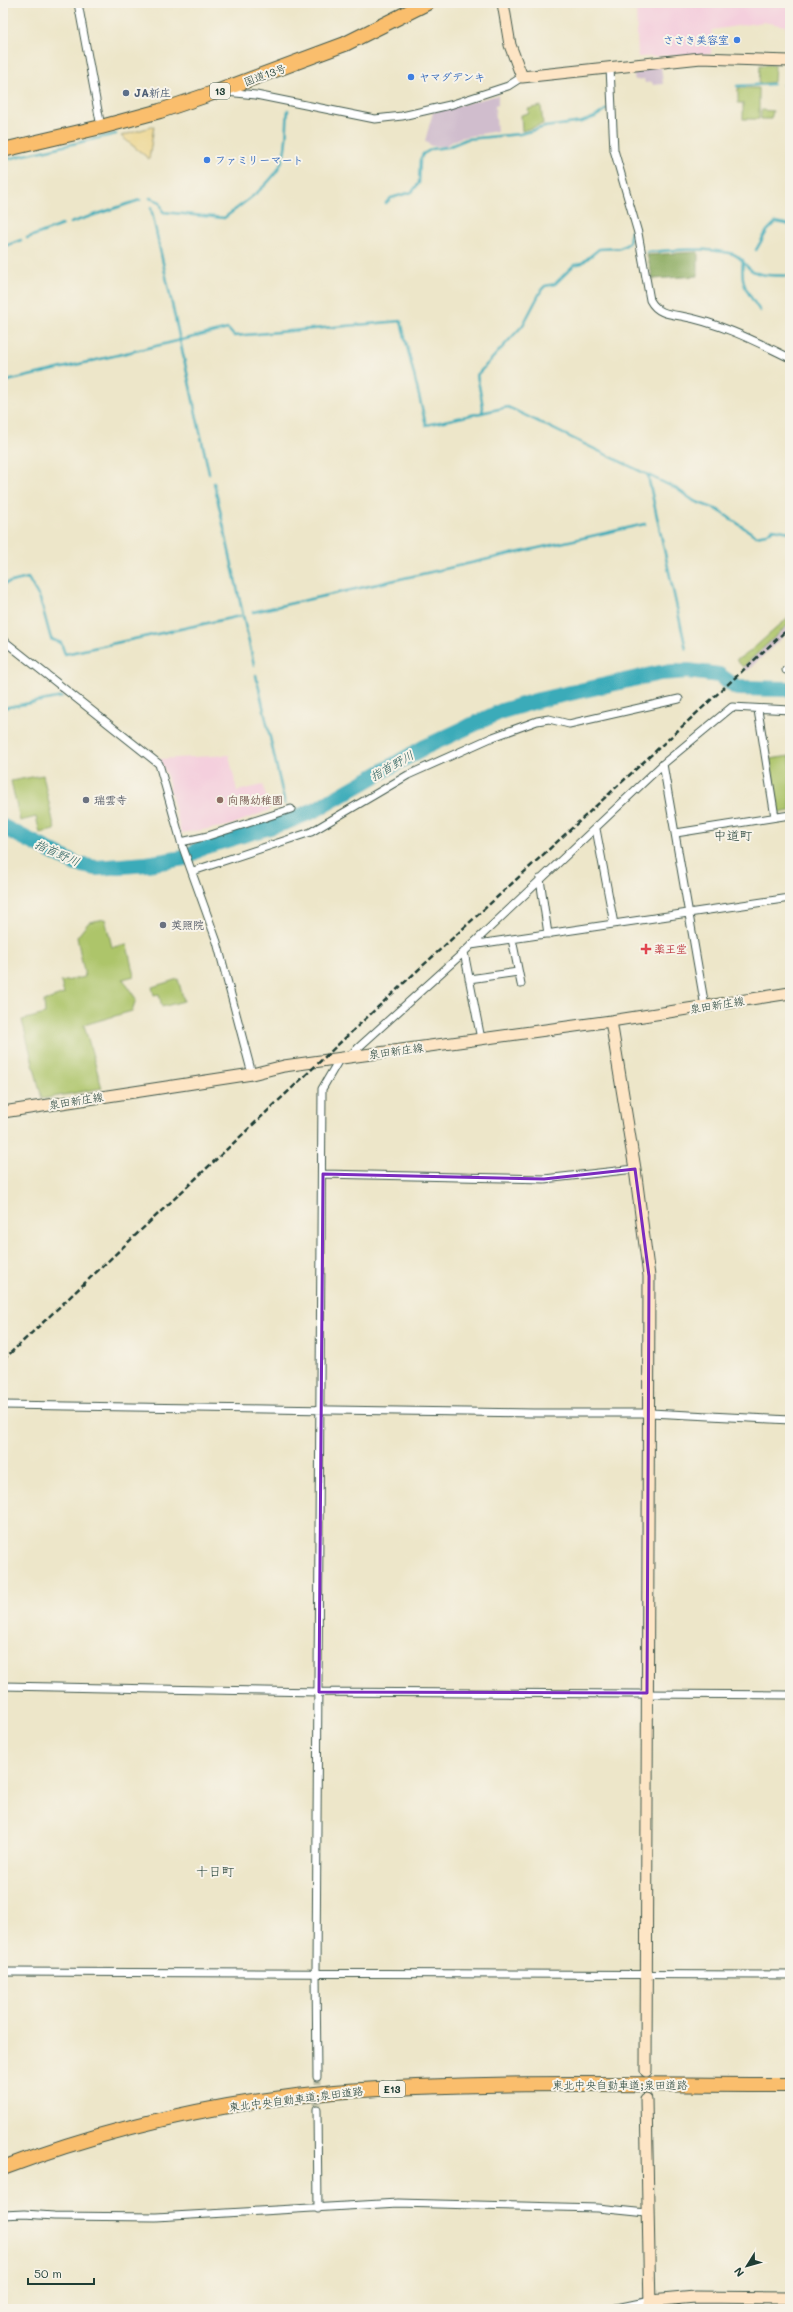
<svg xmlns="http://www.w3.org/2000/svg" width="793" height="2312" viewBox="0 0 793 2312" font-family="Mali,'Klee One',sans-serif">
  <style>
    .built { fill: #f4cfdd }
    .industrial { fill: #d0bdcd }
    .green { fill: #adc56a; stroke: #66814f }
    .forest { fill: #8aaa5e; stroke: #547449 }
    .sand { fill: #eeda9e; stroke: #868c69 }
    .lines { fill: none; stroke-linecap: round; stroke-linejoin: round }
    .stream { stroke: #3babb9; stroke-width: 2.5 }
    .river { stroke: #3babb9; stroke-width: 16 }
    .street-tunnel { stroke: #c4c4ab; stroke-width: 7; stroke-dasharray: 7 3.5; stroke-linecap: butt }
    .street-casing { stroke: #3e564a; stroke-width: 9 }
    .secondary-casing { stroke: #3e564a; stroke-width: 13 }
    .highway-casing { stroke: #3e564a; stroke-width: 16 }
    .street { stroke: #fff; stroke-width: 7 }
    .secondary { stroke: #fde5c5; stroke-width: 11 }
    .highway { stroke: #fabe6d; stroke-width: 14 }
    .rail { stroke: #1f3d34; stroke-width: 2.5; stroke-dasharray: 6 3; stroke-linecap: butt }
    .marked { fill: none; stroke: #7b2cbf; stroke-width: 3; stroke-linejoin: round }
    .shop-dot { fill: #3f7fe0; stroke: #f7f3e8; stroke-width: 1.5 }
    .service-dot { fill: #5c6f8a; stroke: #f7f3e8; stroke-width: 1.5 }
    .worship-dot { fill: #6b7280; stroke: #f7f3e8; stroke-width: 1.5 }
    .education-dot { fill: #8d6e63; stroke: #f7f3e8; stroke-width: 1.5 }
    .health-dot { fill: #e0444e; stroke: #f7f3e8; stroke-width: 1.5 }
    .labels { text-anchor: middle; stroke-width: 4; stroke-linejoin: round; paint-order: stroke }
    .shield { fill: #f7f3e8; stroke: #60746a; stroke-width: 1 }
    .shield-label { font-size: 10px; font-weight: bold; fill: #1f3d34 }
    .shop-label { font-size: 11px; font-weight: bold; fill: #366cbe; stroke: #f7f3e8; text-anchor: start }
    .street-label { font-size: 11px; fill: #1f3d34; stroke: #f7f3e8 }
    .service-label { font-size: 11px; font-weight: bold; fill: #4e5e75; stroke: #f7f3e8; text-anchor: start }
    .worship-label { font-size: 11px; font-weight: bold; fill: #5b616d; stroke: #f7f3e8; text-anchor: start }
    .education-label { font-size: 11px; font-weight: bold; fill: #785e54; stroke: #f7f3e8; text-anchor: start }
    .health-label { font-size: 11px; font-weight: bold; fill: #be3a42; stroke: #f7f3e8; text-anchor: start }
    .water-label { font-size: 12px; font-style: italic; fill: #275e5c; stroke: #f7f3e8 }
    .quarter-label { font-size: 13px; fill: #1f3d34; stroke: #f7f3e8 }
  </style>
  <rect width="100%" height="100%" fill="#f7f3e8"/>
  <filter id="ink" filterUnits="userSpaceOnUse"><feTurbulence type="fractalNoise" baseFrequency=".025" numOctaves="2"/><feDisplacementMap in="SourceGraphic" scale="8" xChannelSelector="R" yChannelSelector="G"/><feConvolveMatrix kernelMatrix="1 2 1 2 8 2 1 2 1" color-interpolation-filters="sRGB"/></filter>
  <filter id="wash" filterUnits="userSpaceOnUse"><feTurbulence type="fractalNoise" baseFrequency=".012" numOctaves="4" result="noise"/><feDisplacementMap in="SourceGraphic" scale="16" xChannelSelector="R" yChannelSelector="G"/><feGaussianBlur stdDeviation="0.9" result="paint"/><feColorMatrix in="noise" values="0 0 0 0 0 0 0 0 0 0 0 0 0 0 0 0 0 1.4 0 .05"/><feComposite in="paint" operator="in"/></filter>
  <g filter="url(#wash)">
    <rect width="100%" height="100%" fill="#ede6c9"/>
    <path class="built" d="M639,3H790V30H787L785,26L763,22L712,30L711,54L638,57L636,11Z
      M229,755L237,791L263,785L270,810L228,826L181,833L166,773L159,759Z"/>
    <path class="industrial" d="M661,66L663,84L653,85L652,82L645,83L644,79L635,80L633,70Z
      M498,95V105L495,106L497,131L459,138L445,146H431L425,141L433,112Z
      M790,623V630L747,671L743,667Z"/>
    <path class="green" d="M760,65H775L774,82L759,84Z
      M738,88H759V119H743V103H738Z
      M541,106L543,124L522,131L521,115L529,113L528,109Z
      M761,110L773,111L771,119H761Z
      M790,616V623L743,667L736,660L748,653Z
      M790,756V811L779,813L770,759Z
      M43,775L55,830L40,833L36,817L20,821L11,781Z
      M105,919L112,947L127,945L134,976L123,979L136,999L132,1011L84,1025L102,1088L42,1099L22,1020L45,1014L44,1001L64,994L61,982L85,977L77,937L89,922Z
      M178,979L184,1001L162,1007L159,994L154,995L152,987Z"/>
    <path class="forest" d="M698,252V276L653,279L647,255Z"/>
    <path class="sand" d="M154,126L149,159L121,136Z"/>
    <g class="lines">
      <path class="stream" d="M783,85H790
        M737,86L773,84
        M3,160L116,134
        M150,198L160,202L163,212L224,218C242,204 264,190 277,171C288,155 286,129 288,110
        M386,203L391,198L412,192L419,183L420,160L423,154L432,149L448,147L467,139L520,134L545,127L582,122L595,117L607,109
        M151,208L209,473
        M70,223L140,200
        M27,238L62,225
        M3,247L21,240
        M756,250L767,231L776,222L790,225
        M647,252C676,250 704,247 733,254C742,257 744,265 751,270C761,277 778,275 790,276
        M743,260C740,285 747,291 760,311
        M3,382L228,329L234,336L401,321L426,425L508,407L677,489L694,501L718,510L756,536L766,534L773,529L790,532
        M482,413L483,407L477,375L523,325L542,289L545,286L555,284L574,265L582,263L599,249L620,248L625,246L629,242L631,231
        M648,476L686,649
        M214,483L254,665
        M3,584L28,578L40,599L51,639L61,643L65,654L240,616
        M253,612L645,524
        M256,675L285,804
        M3,708L62,697"/>
      <path class="river" d="M3,827L76,864L96,868L147,864L184,858L203,847L286,822L315,810L425,747L502,711L539,700L660,673L688,671L719,675L737,688L790,689"/>
    </g>
  </g>
  <g filter="url(#ink)">
    <g class="lines">
      <path class="street-tunnel" d="M317,2077V2109"/>
      <defs>
        <path id="street" d="M78,3L101,127
          M610,68L614,150L638,233L650,300C657,313 668,314 681,316C720,323 755,341 790,358
          M226,92L256,95L375,119L402,116L450,105L508,86L522,77
          M3,640L159,764L182,845L217,942L252,1074
          M786,670H790
          M758,710L775,817
          M663,764L705,1007
          M596,829L614,924
          M676,833L790,815
          M181,842L208,836L291,809
          M193,871L311,832L408,775L493,737L537,721L549,719L569,724L679,699
          M540,879L548,934
          M512,939L521,984
          M471,945L790,898
          M464,952L481,1039
          M469,979L518,972
          M348,1057L464,952L663,764L732,707L790,710
          M323,1174L544,1179L635,1169
          M3,1405L533,1413H650L790,1420
          M3,1686L319,1692L790,1695
          M3,1972L790,1975
          M317,2077L316,1971L322,1089L340,1058
          M317,2109L318,2209
          M3,2215L24,2214L54,2216L156,2217L398,2203L598,2208L647,2213
          M612,2309L650,2301"/>
        <path id="secondary" d="M503,3L510,45L522,77L701,58L790,61
          M611,1021L635,1169L649,1276L646,2071
          M3,1112L252,1074L284,1066L611,1021L790,993
          M646,2099L650,2309
          M650,2301L695,2297L790,2298"/>
        <path id="highway" d="M3,150L101,127L160,111L219,91L345,44L427,3
          M3,2168C108,2128 222,2102 334,2092C485,2080 638,2085 790,2085"/>
      </defs>
      <use href="#street" class="street-casing"/>
      <use href="#secondary" class="secondary-casing"/>
      <use href="#highway" class="highway-casing"/>
      <use href="#street" class="street"/>
      <use href="#secondary" class="secondary"/>
      <use href="#highway" class="highway"/>
      <path class="rail" d="M3,1360L378,1007L790,627"/>
    </g>
  </g>
  <path class="marked" d="M635,1169L649,1276L647,1693L319,1692L323,1174L544,1179Z"/>
  <g class="shop-dot">
    <circle cx="737" cy="40" r="4"/>
    <circle cx="411" cy="77" r="4"/>
    <circle cx="207" cy="160" r="4"/>
  </g>
  <circle class="service-dot" cx="126" cy="93" r="4"/>
  <g class="worship-dot">
    <circle cx="86" cy="800" r="4"/>
    <circle cx="163" cy="925" r="4"/>
  </g>
  <circle class="education-dot" cx="220" cy="800" r="4"/>
  <path class="health-dot" d="M644 943h4v4h4v4h-4v4h-4v-4h-4v-4h4z"/>
  <g class="labels">
    <g class="shield">
      <rect x="210" y="83" width="20" height="16" rx="3"/>
      <rect x="379" y="2081" width="26" height="16" rx="3"/>
    </g>
    <g class="shield-label">
      <text x="220" y="95">13</text>
      <text x="392" y="2093">E13</text>
    </g>
    <g class="shop-label">
      <text x="729" y="44" text-anchor="end">ささき美容室</text>
      <text x="419" y="81">ヤマダデンキ</text>
      <text x="215" y="164">ファミリーマート</text>
    </g>
    <g class="street-label">
      <text transform="translate(265 75) rotate(-20)" y="4">国道13号</text>
      <text transform="translate(717 1005) rotate(-9)" y="4">泉田新庄線</text>
      <text transform="translate(396 1051) rotate(-8)" y="4">泉田新庄線</text>
      <text transform="translate(76 1101) rotate(-9)" y="4">泉田新庄線</text>
      <text x="620" y="2089">東北中央自動車道;泉田道路</text>
      <text transform="translate(296 2099) rotate(-7)" y="4">東北中央自動車道;泉田道路</text>
    </g>
    <g class="service-label">
      <text x="134" y="97">JA新庄</text>
    </g>
    <g class="worship-label">
      <text x="94" y="804">瑞雲寺</text>
      <text x="171" y="929">英照院</text>
    </g>
    <g class="education-label">
      <text x="228" y="804">向陽幼稚園</text>
    </g>
    <g class="health-label">
      <text x="654" y="953">薬王堂</text>
    </g>
    <g class="water-label">
      <text transform="translate(392 766) rotate(-30)" y="4">指首野川</text>
      <text transform="translate(57 853) rotate(24)" y="4">指首野川</text>
    </g>
    <g class="quarter-label">
      <text x="733" y="840">中道町</text>
      <text x="215" y="1876">十日町</text>
    </g>
  </g>
  <rect width="793" height="2312" fill="none" stroke="#f7f3e8" stroke-width="16"/>
  <g transform="translate(747 2266) rotate(233)" stroke="#f7f3e8" stroke-width="3" paint-order="stroke">
  <path d="M0-3L7 15L0 10L-7 15Z" fill="#1f3d34"/>
  <text y="-6" font-size="11" font-weight="bold" text-anchor="middle" fill="#1f3d34">N</text>
  </g>
  <path d="M28 2278v6h66v-6" fill="none" stroke="#1f3d34" stroke-width="2"/>
  <text x="34" y="2278" font-size="12" fill="#1f3d34" stroke="#f7f3e8" stroke-width="3" paint-order="stroke">50 m</text>
</svg>
